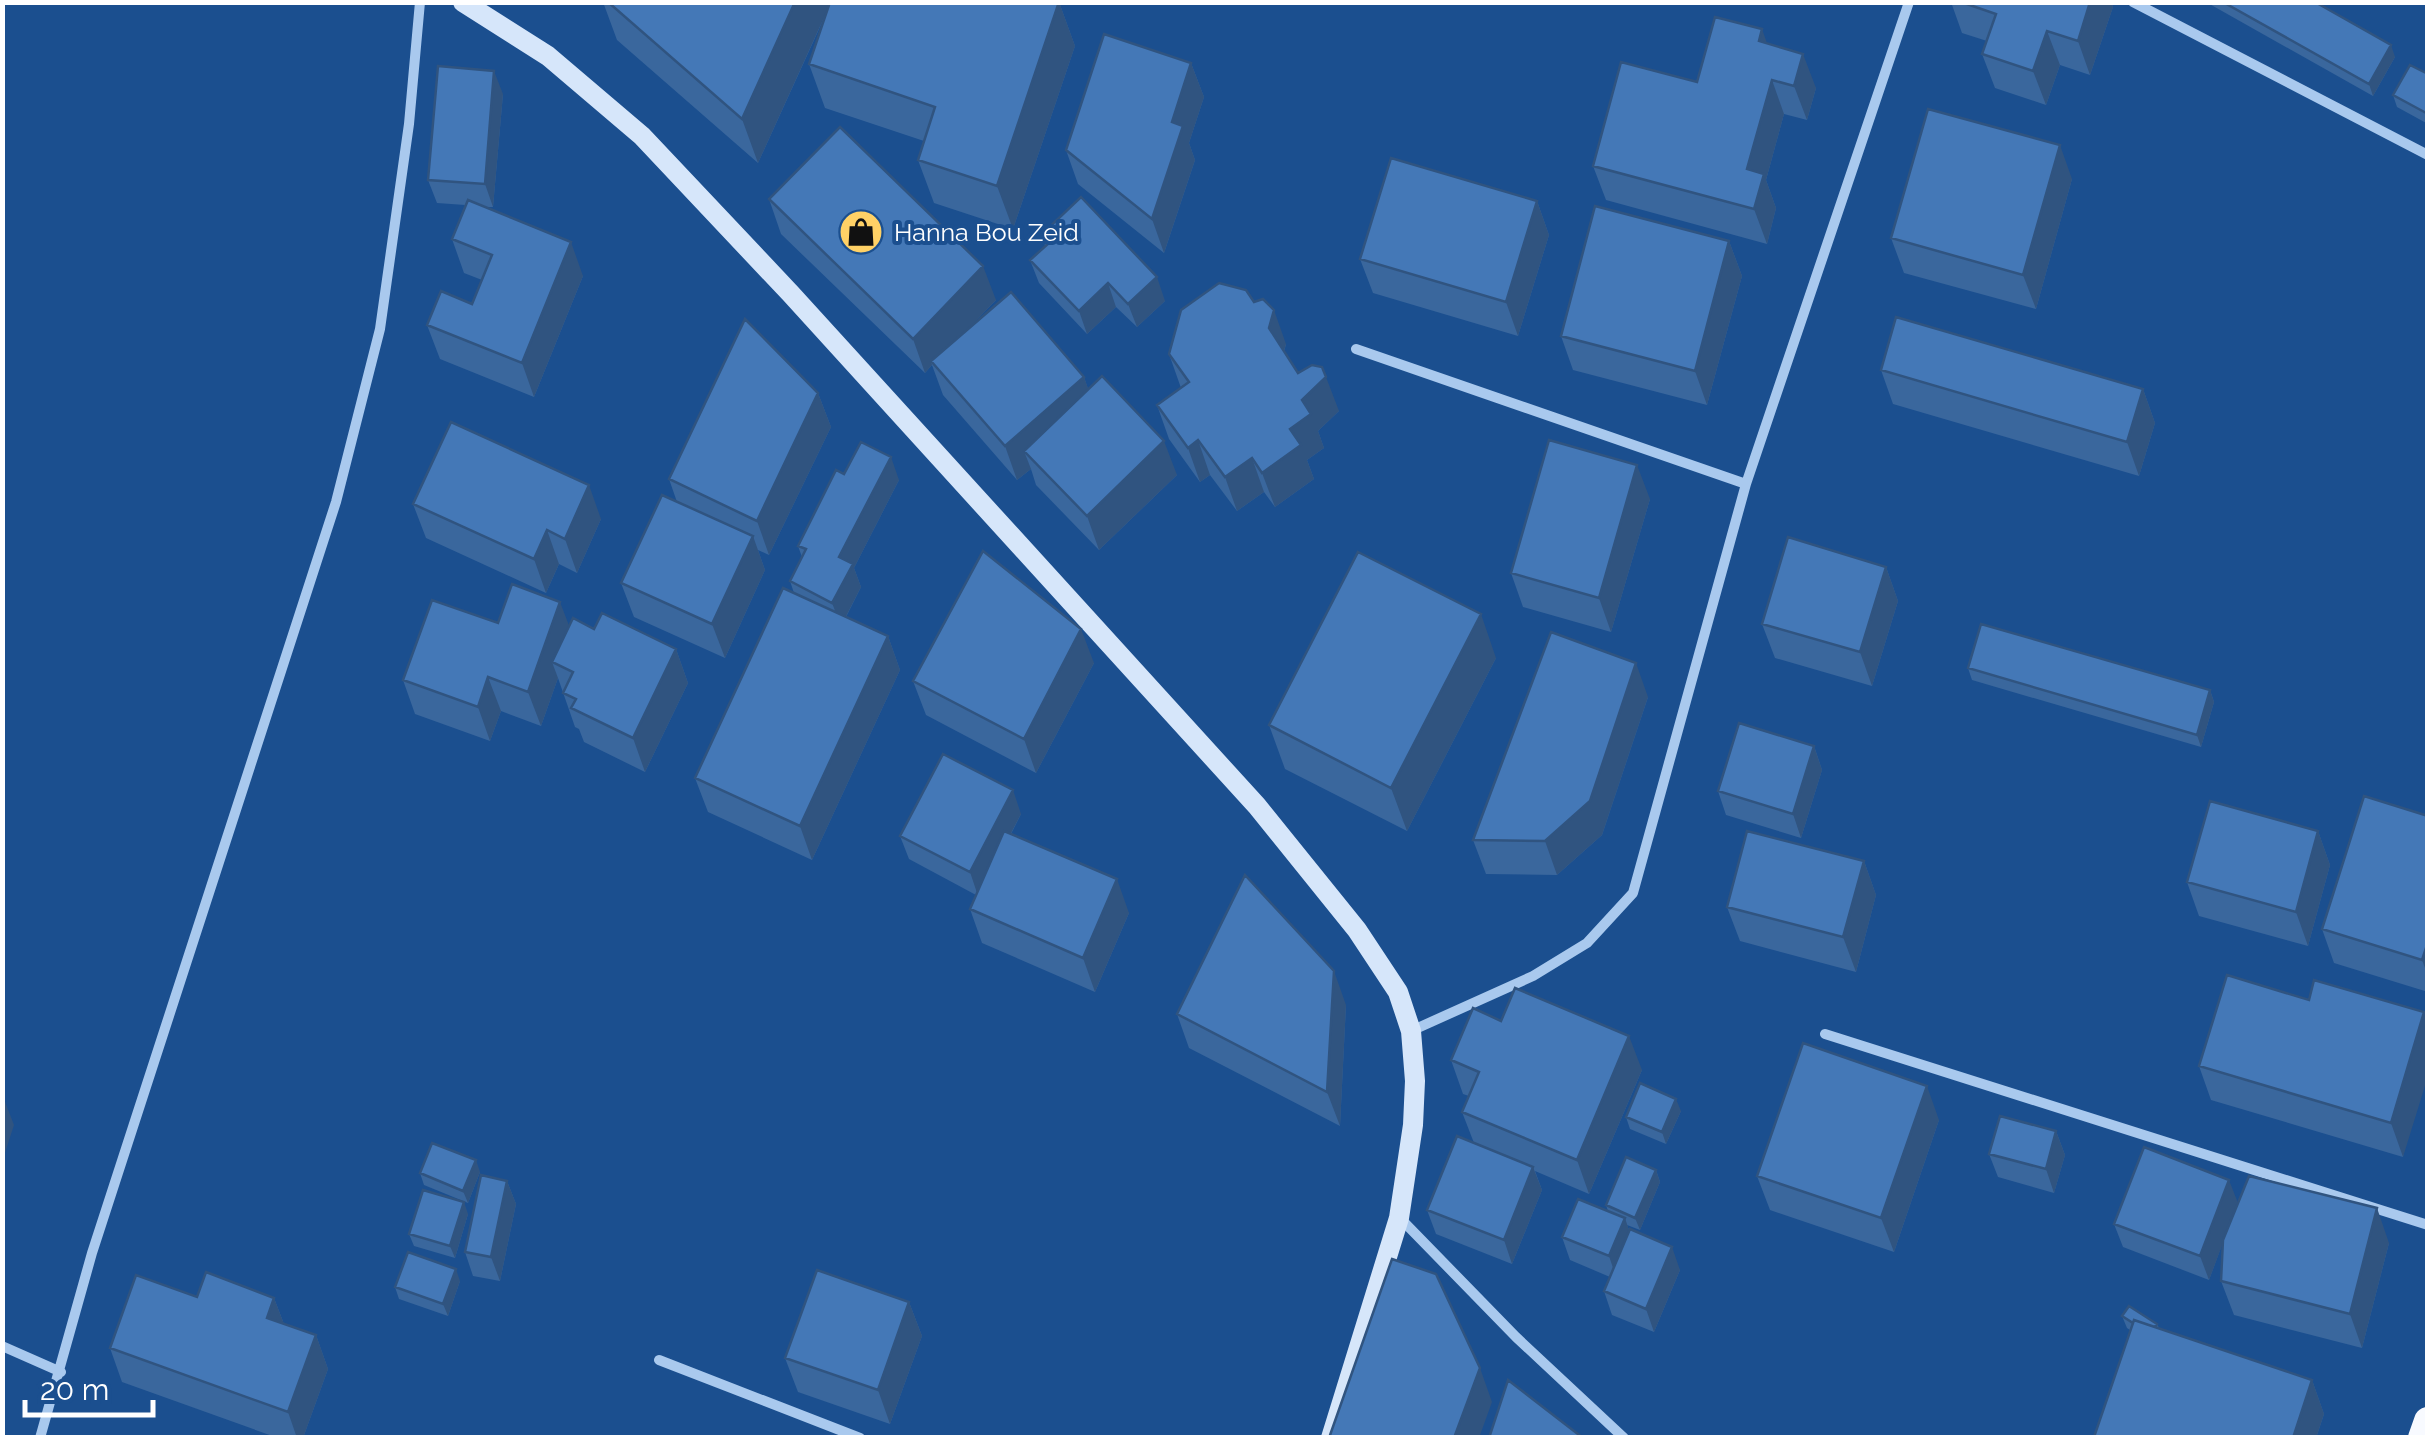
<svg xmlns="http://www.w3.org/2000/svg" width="2430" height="1440" viewBox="0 0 2430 1440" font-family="Raleway,sans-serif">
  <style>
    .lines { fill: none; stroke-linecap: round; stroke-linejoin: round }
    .minor { stroke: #a9c9ee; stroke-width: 10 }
    .secondary { stroke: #d6e6fa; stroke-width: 20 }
    .trunk { stroke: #f8faff; stroke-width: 28 }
    .wall { fill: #3a679d }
    .shaded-wall { fill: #305480 }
    .building { fill: #4478b7; stroke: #305480; stroke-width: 2.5 }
    .labels { text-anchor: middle; stroke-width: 8; stroke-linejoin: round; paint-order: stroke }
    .poi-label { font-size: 25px; fill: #fff; stroke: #1b4f8f; text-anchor: start }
  </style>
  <rect width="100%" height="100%" fill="#1b4f8f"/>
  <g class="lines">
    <path class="minor" d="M2133,2L2428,155
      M1356,349L1746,484
      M1411,1031L1533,976L1587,943L1633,893L1746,484L1909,2
      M1825,1034L2428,1225
      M1400,1218L1516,1337L1624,1438
      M2,1346L61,1372
      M659,1360L860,1438
      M40,1438L92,1253L336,502L380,329L409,124L420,2"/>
    <path class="secondary" d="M463,2L548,56L642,136L791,294L1257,806L1357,930L1398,992L1411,1031L1415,1081L1413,1125L1399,1218L1331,1438"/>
    <path class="trunk" d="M2422,1438L2428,1421"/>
  </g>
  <path class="wall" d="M603,2H1059L1075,46L1013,229L934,203L918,160L924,141L825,108L809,64L825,16L758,163L617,40Z
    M1951,2H2111L2113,7L2090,75L2060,65L2046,105L1995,88L1982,54L1987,41L1962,33Z
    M2206,2H2315L2395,57L2373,96Z
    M1767,44L1816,88L1807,120L1784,114L1766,180L1776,208L1767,244L1606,200L1593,166L1697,82Z
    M1191,63L1204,97L1189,143L1195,160L1164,253L1078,184L1066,150Z
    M2428,74V124L2397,107L2393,95Z
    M503,94L493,207H484L583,276L534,397L440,359L427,325L472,304L482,280L464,273L452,239L465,205L437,203L428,180Z
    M2072,179L2036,309L1904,273L1891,238Z
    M769,199L996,300L963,334L1084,377L1088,389L1177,475L1099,550L1036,485L1031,469L1017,480L943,395L932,365L925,373L781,234Z
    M1537,201L1549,235L1518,336L1373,293L1360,259Z
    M1041,235L1165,301L1137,327L1116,307L1087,334L1039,283L1030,260L1045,246Z
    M1729,241L1742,276L1707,405L1573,370L1561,336Z
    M1286,344L1284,352L1298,373L1339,411L1318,431L1324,448L1307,460L1314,479L1275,507L1264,492L1237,511L1210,475L1200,482L1169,439L1157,405L1181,388L1169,354Z
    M1881,370L2143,389L2155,423L2139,476L1893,404Z
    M818,393L831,427L769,555L758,550L765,570L725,658L634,617L621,583L677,502L669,479Z
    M844,474L899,480L854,568L861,587L846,617L888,636L900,670L812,860L708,812L695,778L794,593L790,581L802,557L798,546Z
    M1650,499L1611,632L1523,607L1511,573Z
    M413,504L601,519L577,573L559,564L546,593L426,538Z
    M1886,567L1898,601L1872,686L1775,658L1762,624Z
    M498,623L569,625L594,629L676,649L688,683L645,772L584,742L579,729L575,727L558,678L541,726L501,711L490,741L415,714L403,680Z
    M1496,658L1407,831L1285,769L1269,725Z
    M1094,663L1036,773L926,715L913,681Z
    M1968,668L2210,690L2214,702L2201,747L1972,680Z
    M1648,697L1602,835L1557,875L1486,874L1473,840Z
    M1814,746L1822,770L1801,838L1726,815L1718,791Z
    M1021,814L1011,834L1129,913L1095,992L982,943L970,909L976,895L909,859L900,836Z
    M2428,816V992L2334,963L2322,929Z
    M2318,831L2330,865L2308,946L2199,916L2187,882Z
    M1864,861L1876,895L1856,972L1740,941L1727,907Z
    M2309,1000L2424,1012L2403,1157L2211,1100L2199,1066Z
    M1346,1005L1340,1126L1189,1048L1177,1014Z
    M1501,1021L1642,1070L1589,1194L1535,1171L1542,1190L1512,1264L1436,1234L1427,1210L1474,1143L1462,1112L1469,1096L1463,1094L1451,1060Z
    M1681,1111L1666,1144L1630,1129L1626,1117Z
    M1939,1120L1894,1252L1770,1210L1757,1176Z
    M2056,1131L2065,1155L2054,1193L1998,1177L1989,1154Z
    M1656,1170L1660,1182L1640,1230L1627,1225L1629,1230L1680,1270L1654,1332L1612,1315L1604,1291L1610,1277L1570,1260L1562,1237L1608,1211L1606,1205Z
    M480,1172L468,1203L424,1185L420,1173Z
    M507,1181L516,1204L500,1281L473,1276L465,1252Z
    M2238,1203L2389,1243L2362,1348L2234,1315L2221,1281L2223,1242L2209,1280L2123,1247L2114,1224Z
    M468,1214L455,1258L414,1246L409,1234Z
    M460,1281L448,1316L399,1299L395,1287Z
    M197,1297L274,1298L284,1324L316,1335L328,1369L303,1438H278L122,1382L110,1348Z
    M909,1302L922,1336L890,1424L798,1392L785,1358Z
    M2122,1316L2157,1324L2159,1328L2312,1380L2324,1414L2316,1438H2094L2130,1330L2127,1328Z"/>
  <path class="shaded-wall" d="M795,2H831L758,163L742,119Z
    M1059,2L1075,46L1013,229L997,186Z
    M2090,2H2111L2113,7L2090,75L2078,41Z
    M1762,29L1774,63L1759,41Z
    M2047,31L2060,65L2046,105L2033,71Z
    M2391,45L2395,57L2373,96L2369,84Z
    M1803,54L1816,88L1807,120L1794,86Z
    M1191,63L1204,97L1189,143L1195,160L1164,253L1152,219L1172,122Z
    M494,71L503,94L493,207L485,184Z
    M1772,80L1784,114L1766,180L1776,208L1767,244L1754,209L1747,169Z
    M2060,145L2072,179L2036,309L2023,275Z
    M1537,201L1549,235L1518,336L1506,302Z
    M1729,241L1742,276L1707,405L1695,371Z
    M571,242L583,276L534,397L522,363Z
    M983,266L996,300L934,364L931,361L932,365L925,373L913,339Z
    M1157,277L1165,301L1137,327L1128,304Z
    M1108,283L1116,307L1087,334L1079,311Z
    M1274,310L1286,344L1281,362L1269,328Z
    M1084,377L1096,411L1024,451L1031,469L1017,480L1005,446Z
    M1326,377L1339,411L1318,431L1324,448L1307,460L1314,479L1275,507L1262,473L1302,400Z
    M2143,389L2155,423L2139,476L2127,442Z
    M818,393L831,427L769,555L757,521Z
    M1198,440L1210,475L1200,482L1188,448Z
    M1164,441L1177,475L1099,550L1087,516Z
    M891,457L899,480L854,568L861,587L841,626L832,603L839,557Z
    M1252,458L1264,492L1237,511L1225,477Z
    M1637,465L1650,499L1611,632L1599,598Z
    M589,485L601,519L577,573L565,539Z
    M547,530L559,564L546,593L534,559Z
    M753,536L765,570L725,658L712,624Z
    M1886,567L1898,601L1872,686L1860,652Z
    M560,602L573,636L552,662L558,678L541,726L528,692Z
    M1481,614L1496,658L1407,831L1391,788Z
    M1081,629L1094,663L1036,773L1024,739Z
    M888,636L900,670L812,860L800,826Z
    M676,649L688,683L645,772L633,738Z
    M1636,663L1648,697L1602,835L1557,875L1545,841Z
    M488,677L501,711L490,741L478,707Z
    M2210,690L2214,702L2201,747L2197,735Z
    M1814,746L1822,770L1801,838L1793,814Z
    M1013,790L1021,814L978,896L970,872Z
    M2318,831L2330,865L2308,946L2296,912Z
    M1864,861L1876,895L1856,972L1843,937Z
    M1117,879L1129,913L1095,992L1083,958Z
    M2428,942V976L2422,960Z
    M1334,971L1346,1005L1340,1126L1327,1092Z
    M2424,1012L2428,1021V1076L2403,1157L2391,1123Z
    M1629,1036L1642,1070L1589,1194L1577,1160Z
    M1927,1086L1939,1120L1894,1252L1881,1218Z
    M2,1094L14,1125L2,1162Z
    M1676,1099L1681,1111L1666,1144L1662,1132Z
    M2056,1131L2065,1155L2054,1193L2046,1169Z
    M476,1160L480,1172L468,1203L463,1191Z
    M1533,1167L1542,1190L1512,1264L1504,1240Z
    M1656,1170L1660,1182L1640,1230L1635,1218Z
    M2229,1180L2238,1203L2209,1280L2200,1256Z
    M507,1181L516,1204L500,1281L491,1257Z
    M464,1202L468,1214L455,1258L450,1246Z
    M2377,1208L2389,1243L2362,1348L2350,1314Z
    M1625,1218L1633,1242L1617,1280L1609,1256Z
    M1672,1247L1680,1270L1654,1332L1646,1309Z
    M456,1269L460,1281L448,1316L443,1304Z
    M274,1298L287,1332L267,1318Z
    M909,1302L922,1336L890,1424L878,1390Z
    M316,1335L328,1369L303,1438H297L288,1412Z
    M1480,1368L1492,1402L1479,1438H1454Z
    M2312,1380L2324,1414L2316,1438H2293Z"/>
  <path class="building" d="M608,2H795L742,119Z
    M830,2H1059L997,186L918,160L935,107L809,64Z
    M1961,2H2090L2078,41L2047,31L2033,71L1982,54L1996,14Z
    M2223,2H2315L2391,45L2369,84Z
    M1715,17L1762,29L1759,41L1803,54L1794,86L1772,80L1747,169L1764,174L1754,209L1593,166L1621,62L1697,82Z
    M1104,34L1191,63L1172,122L1183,126L1152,219L1066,150Z
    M2410,65L2428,74V114L2393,95Z
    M438,66L494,71L485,184L428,180Z
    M1928,109L2060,145L2023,275L1891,238Z
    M840,127L983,266L913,339L769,199Z
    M1391,158L1537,201L1506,302L1360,259Z
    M1081,197L1157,277L1128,304L1108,283L1079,311L1030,260L1049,243L1041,235Z
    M468,200L571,242L522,363L427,325L441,291L472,304L492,255L452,239Z
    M1595,206L1729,241L1695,371L1561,336Z
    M1219,283L1246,290L1254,302L1263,299L1274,310L1269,328L1298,373L1312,365L1322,367L1326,377L1302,400L1311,414L1290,429L1301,445L1262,473L1252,458L1225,477L1198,440L1188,448L1157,405L1189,382L1169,354L1181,310Z
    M1011,292L1084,377L1005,446L931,361Z
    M1896,317L2143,389L2127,442L1881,370Z
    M745,319L818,393L757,521L669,479Z
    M1102,376L1164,441L1087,516L1024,451Z
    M451,422L589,485L565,539L547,530L534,559L413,504Z
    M1549,440L1637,465L1599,598L1511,573Z
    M861,442L891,457L839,557L853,564L832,603L790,581L806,549L798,546L836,470L844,474Z
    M662,495L753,536L712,624L621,583Z
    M1788,537L1886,567L1860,652L1762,624Z
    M983,551L1081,629L1024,739L913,681Z
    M1358,552L1481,614L1391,788L1269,725Z
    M512,584L560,602L528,692L488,677L478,707L403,680L432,600L498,623Z
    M783,588L888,636L800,826L695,778Z
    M602,613L676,649L633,738L571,708L576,699L563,693L573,672L552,662L573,618L594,629Z
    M1981,624L2210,690L2197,735L1968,668Z
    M1551,632L1636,663L1590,801L1545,841L1473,840Z
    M1739,723L1814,746L1793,814L1718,791Z
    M943,754L1013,790L970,872L900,836Z
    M2364,796L2428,816V942L2422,960L2322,929Z
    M2210,801L2318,831L2296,912L2187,882Z
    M1004,831L1117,879L1083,958L970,909Z
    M1747,831L1864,861L1843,937L1727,907Z
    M1245,875L1334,971L1327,1092L1177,1014Z
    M2227,975L2309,1000L2314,980L2424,1012L2391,1123L2199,1066Z
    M1515,988L1629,1036L1577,1160L1462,1112L1479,1072L1451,1060L1473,1008L1501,1021Z
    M1803,1043L1927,1086L1881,1218L1757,1176Z
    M1640,1083L1676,1099L1662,1132L1626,1117Z
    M2000,1116L2056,1131L2046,1169L1989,1154Z
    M1457,1136L1533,1167L1504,1240L1427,1210Z
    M432,1143L476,1160L463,1191L420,1173Z
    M2144,1147L2229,1180L2200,1256L2114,1224Z
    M1626,1157L1656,1170L1635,1218L1606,1205Z
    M481,1175L507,1181L491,1257L465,1252Z
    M2249,1176L2377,1208L2350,1314L2221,1281L2223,1240Z
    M423,1190L464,1202L450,1246L409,1234Z
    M1578,1199L1625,1218L1609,1256L1562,1237Z
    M1630,1229L1672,1247L1646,1309L1604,1291Z
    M408,1252L456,1269L443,1304L395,1287Z
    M1392,1259L1436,1274L1480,1368L1454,1438H1329Z
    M817,1270L909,1302L878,1390L785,1358Z
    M206,1272L274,1298L267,1318L316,1335L288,1412L110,1348L136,1275L197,1297Z
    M2129,1306L2157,1324L2155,1327L2134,1320L2133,1323L2122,1316Z
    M2134,1320L2312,1380L2293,1438L2094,1437Z
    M1508,1380L1583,1438H1489Z"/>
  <defs>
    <symbol id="shop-disc" viewBox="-11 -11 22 22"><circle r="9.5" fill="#ffd166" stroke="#1b4f8f"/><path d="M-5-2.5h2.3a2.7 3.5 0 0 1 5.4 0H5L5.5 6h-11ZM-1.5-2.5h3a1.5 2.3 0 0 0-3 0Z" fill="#111"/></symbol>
  </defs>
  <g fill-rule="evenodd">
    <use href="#shop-disc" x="836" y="207" width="50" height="50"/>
  </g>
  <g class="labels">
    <g class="poi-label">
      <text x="894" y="241">Hanna Bou Zeid</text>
    </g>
  </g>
  <rect width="2430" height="1440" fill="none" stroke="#ffffff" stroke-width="10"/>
  <path d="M25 1400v15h128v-15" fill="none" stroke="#ffffff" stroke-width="5"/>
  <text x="40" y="1400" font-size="30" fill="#ffffff" stroke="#1b4f8f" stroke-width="8" paint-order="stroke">20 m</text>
</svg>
